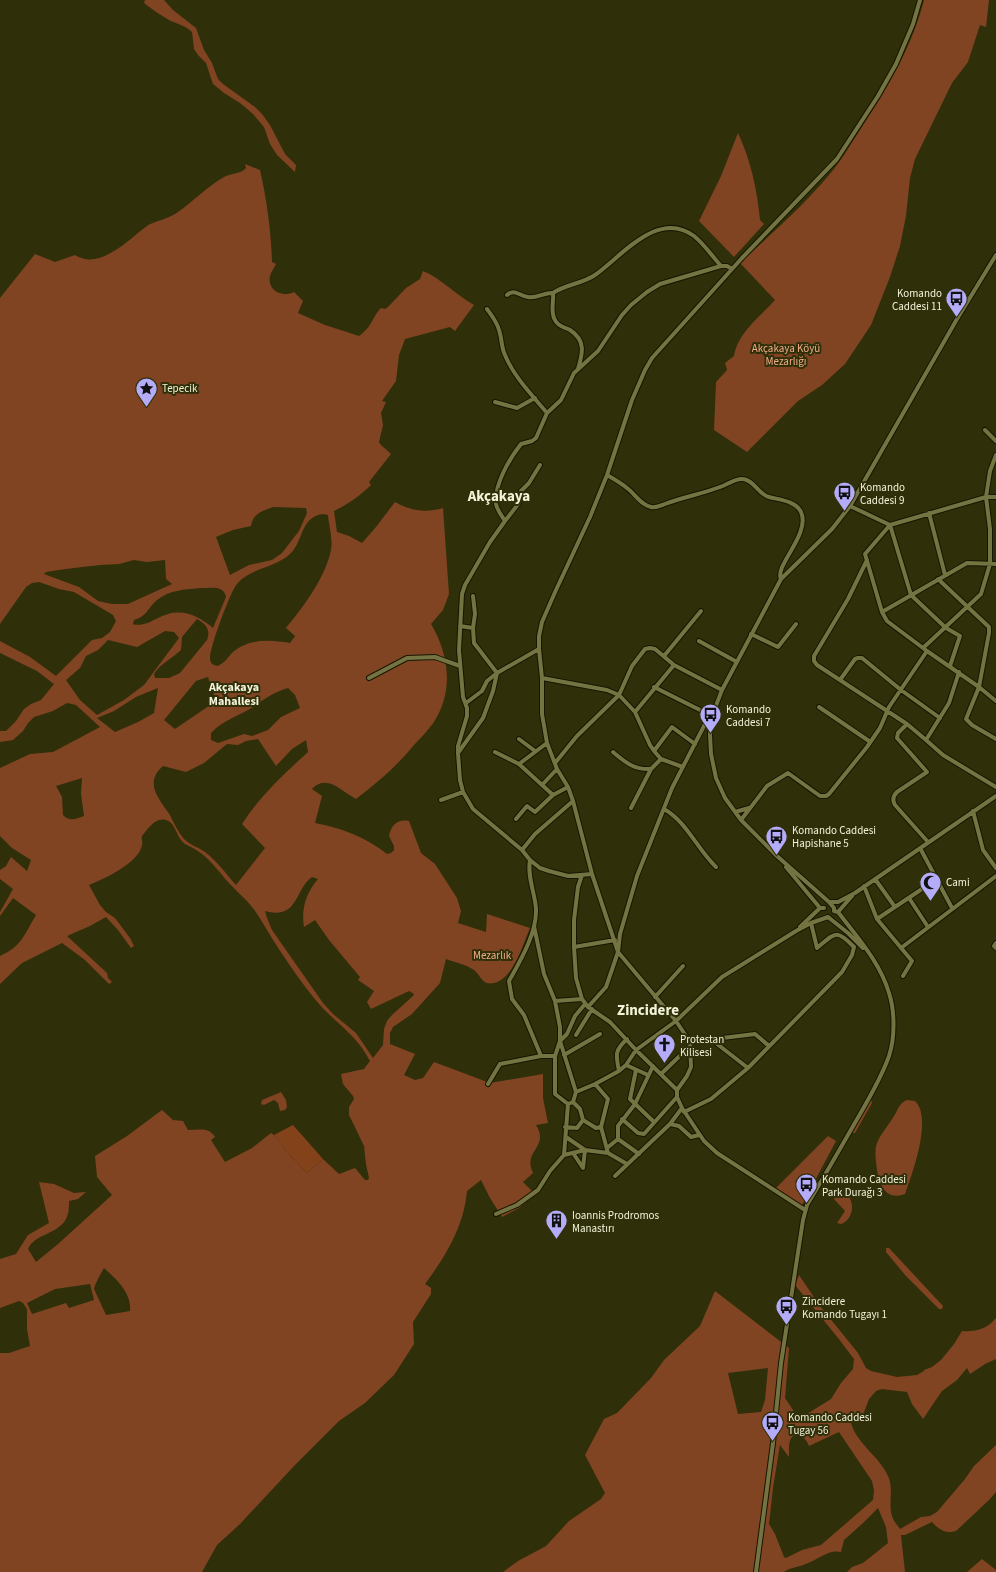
<svg xmlns="http://www.w3.org/2000/svg" width="996" height="1572" viewBox="0 0 996 1572" font-family="'Source Sans 3',sans-serif">
  <style>
    .green { fill: #804422; fill-rule: evenodd }
    .forest { fill: #84421b }
    .lines { fill: none; stroke-linecap: round; stroke-linejoin: round }
    .minor-casing { stroke: #171600; stroke-width: 6 }
    .minor { stroke: #747443; stroke-width: 4 }
    .labels { text-anchor: middle; stroke-width: 4; stroke-linejoin: round; paint-order: stroke }
    .poi-label { font-size: 11px; fill: #f2f3d9; stroke: #2f2f09; text-anchor: start }
    .park-label { font-size: 11px; fill: #f2ac88; stroke: #2f2f09 }
    .neighbourhood-label { font-size: 12px; font-weight: bold; fill: #f2f3d9; stroke: #2f2f09 }
    .district-label { font-size: 15px; font-weight: bold; fill: #f2f3d9; stroke: #2f2f09 }
  </style>
  <rect width="100%" height="100%" fill="#2f2f09"/>
  <path class="green" d="M145,0H164L173,10L196,28L204,50L212,63L218,79L223,84L255,107L262,114L270,125L285,154L296,165L295,172L277,155L270,144L264,127L253,114L240,103L224,93L213,84L206,63L198,55L194,49L192,32C185,25 177,24 169,20C160,15 152,9 144,3Z
    M924,0H989L986,27L980,25L968,62L952,83L915,159L910,178L906,216L900,246L890,277L871,325L845,364L822,385L798,401L747,452L714,430L716,382L727,370L725,363L734,356C738,332 760,317 775,300L740,263C770,235 802,207 829,175C842,160 852,142 863,125C889,86 912,46 924,0Z
    M738,133C751,161 757,189 760,220L764,224L734,257L699,221L721,176Z
    M245,164L260,170C267,201 271,231 272,262L276,264C274,268 271,272 270,276C267,291 283,298 294,292L303,301L298,313L325,325L359,336C373,326 372,317 381,308L385,309L389,306L406,288L420,279L423,271C442,279 456,295 474,305L455,331L450,327L405,339L399,355L396,381L382,401L386,402L381,413L383,425L379,442L381,445L391,454L369,482L371,485C360,496 348,504 334,511L337,532L349,536L362,543L376,527L395,502C410,511 426,513 443,508L449,594L443,610L431,624C449,654 454,691 434,722C428,730 421,738 414,745C397,766 377,783 356,799C342,792 327,773 312,789L322,796L315,823C341,828 366,837 387,854L391,853L394,850V846L389,836C391,825 398,819 409,821L421,853L435,864L457,898L461,911L458,923L486,932L487,914L530,928C523,944 511,988 487,983C482,982 479,974 474,970C467,965 454,962 446,959L440,983L412,1014L393,1027L390,1033V1044L415,1054L404,1075L415,1080L423,1078L434,1062L490,1083L543,1074V1098L548,1123L536,1125C550,1148 522,1150 533,1173L523,1182L535,1194L519,1208L502,1217L490,1198L481,1180L467,1191C464,1226 446,1256 425,1284L431,1288V1294L413,1322L414,1344L394,1375L365,1403L339,1421L294,1466L240,1524L217,1545L202,1572H0V1353H9L30,1346L27,1329V1309L23,1303L19,1301L0,1308V1259L16,1254L28,1235L49,1223L39,1182L54,1184L74,1193L86,1192L78,1199L69,1201C69,1206 69,1212 67,1217C59,1235 35,1233 28,1249L36,1262L58,1244L112,1195L97,1177L95,1156L127,1136L162,1110L173,1120L183,1121L188,1130C199,1130 209,1127 215,1137L211,1140L225,1162L252,1148L271,1133L274,1135L289,1154L307,1173L323,1159L339,1174L355,1168L365,1180H368L369,1178L366,1164L364,1146L349,1115V1107L354,1099L353,1096L343,1084L341,1074L364,1069L370,1061C355,1032 333,1022 314,998C297,977 281,953 267,930C262,922 258,914 252,907C245,898 236,891 229,883C214,866 208,855 187,845C176,840 177,823 166,820C155,817 148,829 142,836C141,839 143,842 142,845C139,863 104,879 89,885L100,905L106,912L115,918L130,938L134,946L131,948L118,930L106,917L90,926L67,936L107,973L108,978L112,982L109,984L85,960L62,943L22,963L0,984V956C22,946 24,935 36,915L13,898L0,916V912L13,889L0,879V870L6,866L11,857L27,871L31,860L12,848L0,836V768L30,754L53,752L100,727L76,705L67,703L53,711L34,717L28,723L23,731L13,740L0,742V731H6L16,721L24,709L31,704L41,700L54,684L37,671L0,653V641L30,657L56,676L92,640L102,638L110,632L116,621L113,615L74,592L59,589L39,582L32,583L26,587L0,624V298L35,254L55,262L75,255C100,271 129,239 147,226C152,222 167,219 175,214C192,203 206,187 224,177C231,173 241,174 246,168ZM273,507L306,508L307,513L299,531L282,553L272,560L249,565L230,575L216,537L233,530L251,526C253,513 263,511 273,507ZM323,514L328,515C329,526 333,540 331,550C325,578 304,606 286,628L295,636L290,643C271,640 249,638 233,652C228,657 224,664 217,666L212,664C211,662 210,661 210,658C210,647 230,592 237,584C250,568 275,568 290,554C304,541 300,517 323,514ZM134,560L147,562L165,560L166,579L172,584L128,604H112L98,601L79,587L44,574L46,572C70,568 94,565 119,564C124,563 129,561 134,560ZM202,588C211,588 224,585 226,597L213,628C200,617 185,609 168,614C161,616 154,620 148,623C143,624 137,626 133,624L134,620C146,617 148,608 157,600C169,590 187,589 202,588ZM197,619C206,624 211,630 207,640L180,673L169,678H155L154,674C160,664 171,659 181,650L182,637ZM165,631L174,632L179,638L144,685L124,700L97,715L80,700L66,680L80,668L86,656L98,650L108,640L137,647ZM208,677L216,701L175,729L164,720L196,681ZM158,688L154,713L138,722L115,732L97,718L114,711L136,697ZM288,688L295,695L300,708L281,717L268,730L252,736L244,734L218,743L211,740V733C223,720 239,716 253,707C264,699 274,692 288,688ZM258,739L276,766L292,749L306,740L308,752C283,775 261,795 242,824L265,848L236,885C226,874 217,861 205,852C198,847 190,845 184,839C178,832 174,823 170,815C160,800 143,783 163,766L186,772L204,763L227,744L238,745L246,741ZM82,778L81,794L84,816C76,819 69,822 63,815L62,797L56,786ZM312,877L318,879C306,893 301,909 304,927L315,920L329,940L360,977L358,980L374,991L367,1002L371,1009L409,991L414,994L413,996L392,1015L387,1021L384,1029L383,1045L373,1058L356,1033L333,1014L323,1003L272,930L267,918L265,911C299,920 294,890 312,877ZM104,1268C116,1279 132,1293 130,1311L106,1315L94,1289C94,1286 102,1271 104,1268ZM90,1284L94,1300L69,1308L66,1303L32,1314L27,1303L55,1289Z
    M281,1092L286,1100L287,1107L285,1110L280,1111L278,1103L274,1100L264,1105L261,1104L262,1100Z
    M869,1098L871,1099L872,1103L855,1133H851L850,1132Z
    M907,1100L915,1101C933,1118 912,1174 905,1194C886,1201 880,1186 877,1170C876,1161 874,1152 877,1143C881,1133 889,1125 894,1116C898,1110 899,1103 907,1100Z
    M828,1136L836,1141L801,1207L773,1191Z
    M836,1194L848,1195C855,1205 853,1219 841,1224L837,1223L845,1211L834,1199Z
    M886,1248H889L943,1306L942,1309H939L906,1276L886,1252Z
    M799,1275L820,1306L858,1353L866,1368L871,1371L897,1377L917,1375L924,1371V1370L932,1367L941,1360L954,1344L962,1331C976,1332 987,1329 996,1318V1359L985,1364L970,1374L967,1368L957,1380L942,1391L923,1419L912,1404L907,1392L882,1389L876,1391L869,1399L863,1415L851,1423C857,1444 879,1456 888,1476C894,1489 888,1503 892,1516C893,1520 897,1525 900,1529L921,1517L930,1516L937,1512L965,1479L974,1466L996,1445V1492L989,1500L956,1531C946,1534 939,1530 932,1522L905,1535H901L905,1572H847L852,1567L863,1563L888,1543L886,1527L878,1508L863,1523L844,1540L841,1552C829,1549 819,1559 808,1563C800,1567 791,1567 784,1572H503L518,1561L546,1546L569,1521L601,1499L605,1493L585,1455L604,1419L617,1413L651,1378L664,1360L700,1326L715,1291L789,1348L785,1398L799,1419L831,1399L841,1383L853,1369L854,1359L838,1338L795,1285ZM768,1368L765,1400L761,1412L738,1414L728,1373ZM839,1432L872,1481L874,1490L873,1500L821,1545L802,1550L786,1558L784,1557L775,1534L769,1524L773,1488L780,1445L789,1457C789,1452 788,1441 792,1437C798,1429 807,1440 809,1446Z
    M982,1559L996,1570V1572H967Z"/>
  <path class="forest" d="M293,1125L323,1159L307,1173L289,1154L274,1135Z"/>
  <g class="lines">
    <defs>
      <path id="minor" d="M553,293C566,284 582,284 595,275C622,256 658,209 694,236C704,244 712,256 721,266
        M507,295C515,288 519,296 528,297C536,299 545,292 553,293C554,301 550,312 555,320C558,327 565,327 570,330C587,341 582,355 578,369
        M487,309C492,316 497,322 499,330C502,338 501,347 505,355C514,377 532,395 547,413
        M495,402L517,408L535,398
        M985,430L996,441
        M607,475C614,479 621,483 627,488C635,494 641,505 651,507C656,508 660,506 665,504C683,497 702,494 720,487C727,485 735,478 743,479C754,480 758,494 769,497C780,500 796,501 801,512C811,534 774,566 781,579
        M850,506L890,525L986,497H996
        M929,513L945,575
        M505,521L519,503L521,491L529,483L540,465
        M890,525L865,554L882,612L887,621L927,651L979,687L996,701
        M890,525L911,595L946,628L960,636L950,666
        M867,560L848,599L814,656V661L817,665L907,724L926,740L949,703L959,672
        M938,579L989,627V633L979,687L966,719L972,725L996,739
        M473,596L475,614L473,628
        M882,612L967,563L996,564
        M751,634L778,647L796,624
        M699,641L737,662
        M923,648L981,594L990,564V529L986,497L990,471L996,455
        M664,656L701,611
        M369,678L407,658L435,657L460,666
        M542,678L607,690L619,695L635,712L650,745L654,751L661,759L683,767
        M840,680L855,659L858,658H862L901,690L940,718
        M466,703L482,691L487,681L497,673L539,649
        M819,707L869,741
        M635,712L674,665
        M907,724L898,733L897,738L927,772L897,792C893,796 892,800 895,805L928,842
        M519,739L535,751
        M926,740L943,755L996,787
        M654,751L672,727L695,744
        M495,752L519,764L553,795
        M613,752C625,762 634,770 651,769
        M458,753L483,718L493,691L497,673L474,643L473,628L460,626
        M555,763L577,736L619,695L632,666L645,649L650,648L655,649L674,665L722,690
        M519,764L547,743
        M542,785L557,769
        M441,800L463,792
        M631,808L651,769L661,759
        M664,809C687,822 697,849 716,867
        M973,811L983,850L996,868
        M735,812L749,808
        M516,819L527,806L535,812L553,795L568,787
        M741,820L767,786L788,773L820,796H826L829,794L867,747L880,728L889,707L927,651
        M920,848L952,908
        M522,850L535,834L573,801
        M530,860C527,877 535,893 536,909C537,933 520,961 509,981L512,999L524,1015L541,1056
        M786,867L820,908H824
        M592,874L568,876L549,871L540,868L530,860L522,850L473,809L463,792L460,780L458,753V746L467,716V708L463,697L459,650L462,594L465,585L490,542L505,521C502,516 497,510 496,504C494,484 510,458 521,444L532,441L536,438L547,413L561,400L574,373L598,351L622,315L631,305L647,292L660,284L721,266H727L732,269
        M582,875L578,887L574,920V947L576,978L582,999L588,1007L610,1022L636,1050L677,1090
        M875,879L895,907
        M864,886L877,919L912,961L903,976
        M909,898L928,927
        M829,902H838L855,893L996,796
        M834,911V908L829,902L777,856L741,820L725,798L716,778L711,754L710,735L712,716L722,690L781,579L832,529L850,506L957,319L996,255
        M838,912L852,896
        M828,917L848,933L863,948
        M877,919L937,879
        M800,927L820,908
        M996,943L994,946L996,948
        M574,947L615,940
        M901,948L996,876
        M655,997L683,966
        M555,1001L582,999
        M588,1007L606,987L618,952L620,934L637,876L672,788L705,724L712,716L654,687
        M576,1035L592,1009
        M712,1040L748,1068
        M690,1042L755,1034L769,1046
        M564,1055L600,1034
        M555,1056V1094L568,1104
        M626,1065L648,1075
        M636,1070L630,1099L654,1122
        M619,1071C616,1055 614,1051 627,1039
        M661,1074L689,1047
        M488,1084L500,1064L541,1056H555L560,1041L567,1034L575,1016L585,1004
        M595,1084L608,1099L601,1127L608,1153
        M576,1092L595,1084L619,1071L626,1065L636,1050L676,1021L722,977L796,931L811,923L828,917
        M573,1102L580,1109L583,1120L596,1128L601,1127
        M684,1112L711,1099L748,1068L842,972L852,955L854,947C836,928 835,933 817,948L811,923
        M622,1119L638,1133L644,1134L677,1097
        M670,1124L679,1126L691,1137L699,1135
        M565,1127L577,1128L583,1120
        M566,1137L585,1150L608,1153L627,1164
        M618,1139L639,1154
        M607,1148L618,1139V1126L635,1104L653,1066
        M564,1155L585,1150L583,1168L573,1153
        M615,1176L670,1124L682,1108
        M805,1210L717,1153L704,1141L682,1108L677,1097V1090L687,1076L691,1067L690,1042L676,1021L618,952L592,874L573,801L568,787L557,769L547,743L542,714V678L539,649V636L542,622L556,590L590,517L607,475L632,400L645,370L652,358L742,258L837,159L878,96L896,64L913,24L920,0
        M496,1214L517,1205L538,1190L550,1171L564,1155L568,1104L573,1102L576,1092L560,1041V1027L555,1001L544,974L534,926
        M756,1572L773,1443L781,1363L803,1220L807,1205C824,1177 840,1149 856,1121C868,1100 881,1079 889,1056C895,1038 895,1011 889,993C880,962 857,937 838,912L834,911"/>
    </defs>
    <use href="#minor" class="minor-casing"/>
    <use href="#minor" class="minor"/>
  </g>
  <defs>
    <symbol id="bus-pin" viewBox="-11 -11 22 30"><path d="M0 17L-7.5 6A9.5 9.5 0 1 1 7.5 6Z" fill="#b4acf9" stroke="#2f2f09"/><path d="M-5-6H5V4H4V6H2V4H-2V6H-4V4H-5ZM-3.5-4V0h7V-4ZM-3.5 1.2v1.5H-2V1.2ZM2 1.2v1.5H3.5V1.2Z" fill="#111"/></symbol>
    <symbol id="sight-pin" viewBox="-11 -11 22 30"><path d="M0 17L-7.5 6A9.5 9.5 0 1 1 7.5 6Z" fill="#b4acf9" stroke="#2f2f09"/><path d="M0-6L1.8-2.2L6-1.7L2.9 1.2L3.7 5.4L0 3.3L-3.7 5.4L-2.9 1.2L-6-1.7L-1.8-2.2Z" fill="#111"/></symbol>
    <symbol id="mosque-pin" viewBox="-11 -11 22 30"><path d="M0 17L-7.5 6A9.5 9.5 0 1 1 7.5 6Z" fill="#b4acf9" stroke="#2f2f09"/><path d="M3.5-4.9A6 6 0 1 0 3.5 4.9A5 5 0 1 1 3.5-4.9Z" fill="#111"/></symbol>
    <symbol id="church-pin" viewBox="-11 -11 22 30"><path d="M0 17L-7.5 6A9.5 9.5 0 1 1 7.5 6Z" fill="#b4acf9" stroke="#2f2f09"/><path d="M-1.2-6h2.4v3.5h3.3v2.4h-3.3V6h-2.4V-.1h-3.3v-2.4h3.3Z" fill="#111"/></symbol>
    <symbol id="building-pin" viewBox="-11 -11 22 30"><path d="M0 17L-7.5 6A9.5 9.5 0 1 1 7.5 6Z" fill="#b4acf9" stroke="#2f2f09"/><path d="M-4-6H4V6H1V3H-1V6H-4ZM-2.5-4.3h1.7v1.8h-1.7ZM.8-4.3h1.7v1.8H.8ZM-2.5-1h1.7V.8h-1.7ZM.8-1h1.7V.8H.8Z" fill="#111"/></symbol>
  </defs>
  <g fill-rule="evenodd">
    <use href="#bus-pin" x="944" y="286" width="25" height="34"/>
    <use href="#sight-pin" x="134" y="376" width="25" height="34"/>
    <use href="#bus-pin" x="832" y="480" width="25" height="34"/>
    <use href="#bus-pin" x="698" y="702" width="25" height="34"/>
    <use href="#bus-pin" x="764" y="824" width="25" height="34"/>
    <use href="#mosque-pin" x="918" y="870" width="25" height="34"/>
    <use href="#church-pin" x="652" y="1032" width="25" height="34"/>
    <use href="#bus-pin" x="794" y="1172" width="25" height="34"/>
    <use href="#building-pin" x="544" y="1208" width="25" height="34"/>
    <use href="#bus-pin" x="774" y="1294" width="25" height="34"/>
    <use href="#bus-pin" x="760" y="1410" width="25" height="34"/>
  </g>
  <g class="labels">
    <g class="poi-label">
      <text x="942" y="297" text-anchor="end">Komando<tspan x="942" dy="13">Caddesi 11</tspan></text>
      <text x="162" y="392">Tepecik</text>
      <text x="860" y="491">Komando<tspan x="860" dy="13">Caddesi 9</tspan></text>
      <text x="726" y="713">Komando<tspan x="726" dy="13">Caddesi 7</tspan></text>
      <text x="792" y="834">Komando Caddesi<tspan x="792" dy="13">Hapishane 5</tspan></text>
      <text x="946" y="886">Cami</text>
      <text x="680" y="1043">Protestan<tspan x="680" dy="13">Kilisesi</tspan></text>
      <text x="822" y="1183">Komando Caddesi<tspan x="822" dy="13">Park Durağı 3</tspan></text>
      <text x="572" y="1219">Ioannis Prodromos<tspan x="572" dy="13">Manastırı</tspan></text>
      <text x="802" y="1305">Zincidere<tspan x="802" dy="13">Komando Tugayı 1</tspan></text>
      <text x="788" y="1421">Komando Caddesi<tspan x="788" dy="13">Tugay 56</tspan></text>
    </g>
    <g class="park-label">
      <text x="786" y="352">Akçakaya Köyü<tspan x="786" dy="13">Mezarlığı</tspan></text>
      <text x="492" y="959">Mezarlık</text>
    </g>
    <g class="neighbourhood-label">
      <text x="234" y="691">Akçakaya<tspan x="234" dy="14">Mahallesi</tspan></text>
    </g>
    <g class="district-label">
      <text x="499" y="501">Akçakaya</text>
      <text x="648" y="1015">Zincidere</text>
    </g>
  </g>
</svg>
